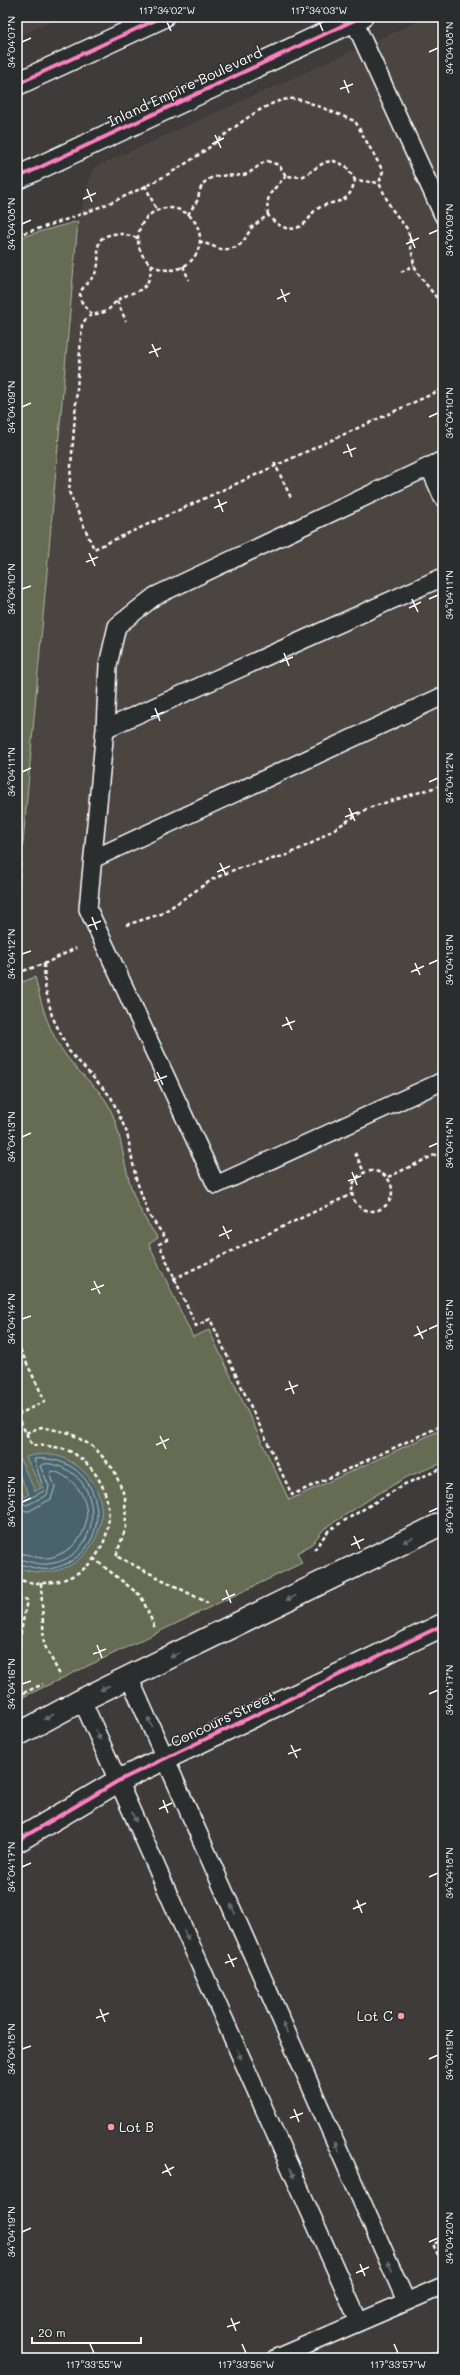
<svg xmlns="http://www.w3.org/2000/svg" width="460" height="2375" viewBox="0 0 460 2375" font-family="Mali,sans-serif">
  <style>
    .built { fill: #4c4543 }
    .green { fill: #666c52; stroke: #b2b6a8 }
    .water { fill: #48646c; stroke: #91a2a7 }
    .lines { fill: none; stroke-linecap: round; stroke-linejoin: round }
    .shore { stroke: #b6c1c4; stroke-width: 1 }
    .service-casing { stroke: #fff; stroke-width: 20 }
    .tertiary-casing { stroke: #fff; stroke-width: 25 }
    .secondary-casing { stroke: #fff; stroke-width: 25 }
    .path { stroke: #fff; stroke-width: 2.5; stroke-dasharray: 4 3; stroke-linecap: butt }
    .service { stroke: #2a2d2e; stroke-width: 17 }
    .tertiary { stroke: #2a2d2e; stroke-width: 22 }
    .secondary { stroke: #2a2d2e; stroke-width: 22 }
    .cycleway-casing { stroke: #2a2d2e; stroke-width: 6 }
    .cycleway { stroke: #ff80c0; stroke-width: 4 }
    .oneway { fill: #6a6c6d }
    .ticks { fill: none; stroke: #fff; stroke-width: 1.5 }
    .poi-dot { fill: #ff9aa2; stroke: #2a2d2e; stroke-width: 1.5 }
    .labels { text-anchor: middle; stroke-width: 3; stroke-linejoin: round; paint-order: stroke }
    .street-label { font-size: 14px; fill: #fff; stroke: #2a2d2e }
    .poi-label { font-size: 14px; fill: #fff; stroke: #2a2d2e; text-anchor: end }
    .neatline { fill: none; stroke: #fff; stroke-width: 1.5 }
    .ticks-label { font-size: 10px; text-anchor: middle; fill: #fff }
  </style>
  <rect width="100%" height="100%" fill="#3e3b3a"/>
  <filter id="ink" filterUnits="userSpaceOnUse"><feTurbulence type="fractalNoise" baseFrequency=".025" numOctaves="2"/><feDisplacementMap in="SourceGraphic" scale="8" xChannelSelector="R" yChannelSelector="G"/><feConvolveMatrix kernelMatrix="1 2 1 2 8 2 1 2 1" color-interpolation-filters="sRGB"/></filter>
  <g filter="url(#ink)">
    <path class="built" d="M17,17H62L17,37Z
      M428,17H443V1463L409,1476L324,1529L299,1552L17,969V910L78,221L93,168Z"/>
    <path class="green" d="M78,221L17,910V238Z
      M17,969L23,982L35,977C42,1008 50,1037 71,1062C83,1077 100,1089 109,1106C120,1129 122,1152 128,1176C133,1199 144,1219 158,1238L149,1244L193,1337L209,1330L289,1500L443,1429V1463L409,1476L379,1493L324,1529L312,1544L297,1553L302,1563L17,1700Z"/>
    <path class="water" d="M17,1453L35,1491L41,1488L26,1457C42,1452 60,1454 73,1463C135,1504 86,1595 17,1567V1482L24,1497L29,1494L17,1470Z"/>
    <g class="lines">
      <path class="shore" d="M17,1491L21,1499L24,1501L44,1491L34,1459C107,1452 122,1555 50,1569C38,1571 28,1565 17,1564
        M17,1502L27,1505L47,1495L49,1486L40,1466C45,1462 52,1464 58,1466C108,1482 101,1560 47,1564C36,1565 27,1560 17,1559
        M17,1510L29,1511L51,1499L55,1487L50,1473L53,1471C92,1483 100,1534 62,1553C42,1564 34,1554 17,1553"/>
      <defs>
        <path id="service" d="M354,21L443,215
          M443,460L155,596L117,626L108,665L105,729L88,909L216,1185L443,1081
          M429,466L443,498
          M105,729L443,577
          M93,859L443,696
          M129,1677L406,2301
          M82,1700L359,2322
          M276,2358L443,2286"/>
        <path id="tertiary" d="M17,1735L82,1700L443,1523
          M17,1841L118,1781L443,1625"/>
        <path id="secondary" d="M17,84L162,17
          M17,178L361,17"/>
      </defs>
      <use href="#service" class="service-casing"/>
      <use href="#tertiary" class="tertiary-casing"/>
      <use href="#secondary" class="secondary-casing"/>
      <path class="path" d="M17,21H21
        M145,185L157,211
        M138 239a31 31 0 1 1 62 0a31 31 0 1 1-62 0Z
        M188,215C191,209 195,205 198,199C199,194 200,188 203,184C213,172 230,177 243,175C253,173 258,164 267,161L279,165L286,176L302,177L325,162L334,161L346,166L355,180L379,183
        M268,215C265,193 273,191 286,176
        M17,235C83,216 151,190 207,149C227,134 268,96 295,99C308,100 340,116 355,121L383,171L379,183L391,208L408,230L414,265L419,275L443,306
        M199,241L223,250L237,247L243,242L252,227L268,215C278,228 294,235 307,221C311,217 312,212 317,209C335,197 348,209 355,180
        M152,265C147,294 143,287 121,298C114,301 112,309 104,312C93,316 89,312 82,325L69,492L94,549L443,389
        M183,266L189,280
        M401,272L414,265
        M117,301L126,321
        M92,314C65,289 91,288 97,269C100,259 96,250 100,240C113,230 123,234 138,238
        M274,462L292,500
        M126,925L161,914L213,879L236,869L287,855L312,843L368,808L443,785
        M44,964L45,986L52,1016L69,1051L111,1097L127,1133L136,1179L149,1215L167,1240L159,1244L196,1326L210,1319L292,1495L443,1425
        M17,973L44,964L76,948
        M355,1153L364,1172
        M352 1191a20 20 0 1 1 40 0a20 20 0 1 1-40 0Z
        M388,1177L443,1151
        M173,1279L352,1194
        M17,1343L45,1401L17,1415
        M17,1415L32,1445C45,1446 61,1446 73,1453C125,1485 120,1564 59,1581C45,1584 30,1584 17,1579
        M26,1433L41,1427L70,1433L95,1448L114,1470L125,1497L126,1527L116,1556L208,1603
        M314,1550L329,1530L405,1484L443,1468
        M93,1558L141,1596L155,1628
        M41,1583L44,1644L60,1675
        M17,1597L27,1600L17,1653
        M17,1696L43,1684
        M438,2255L433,2244L443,2240
        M423,2358L443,2349"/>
      <use href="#service" class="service"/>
      <use href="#tertiary" class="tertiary"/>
      <use href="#secondary" class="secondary"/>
      <defs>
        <path id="cycleway" d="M17,84L162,17
          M17,178L361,17
          M17,1841L118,1781L443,1625"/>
      </defs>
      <use href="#cycleway" class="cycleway-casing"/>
      <use href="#cycleway" class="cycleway"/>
    </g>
    <defs><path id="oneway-solid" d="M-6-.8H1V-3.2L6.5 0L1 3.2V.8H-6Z"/></defs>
    <g class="oneway">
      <use href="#oneway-solid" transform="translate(408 1540) rotate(154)"/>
      <use href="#oneway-solid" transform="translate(291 1598) rotate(154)"/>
      <use href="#oneway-solid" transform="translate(175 1655) rotate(154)"/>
      <use href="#oneway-solid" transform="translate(105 1688) rotate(154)"/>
      <use href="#oneway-solid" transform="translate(49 1717) rotate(152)"/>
      <use href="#oneway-solid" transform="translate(150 1722) rotate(-115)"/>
      <use href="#oneway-solid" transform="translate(98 1735) rotate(66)"/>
      <use href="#oneway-solid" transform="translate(134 1817) rotate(66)"/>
      <use href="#oneway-solid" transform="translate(233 1909) rotate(-114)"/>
      <use href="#oneway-solid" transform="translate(186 1935) rotate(66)"/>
      <use href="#oneway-solid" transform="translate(285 2028) rotate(-114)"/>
      <use href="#oneway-solid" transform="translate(239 2054) rotate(66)"/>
      <use href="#oneway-solid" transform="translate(337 2147) rotate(-114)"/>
      <use href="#oneway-solid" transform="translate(292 2173) rotate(66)"/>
      <use href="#oneway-solid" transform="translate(390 2266) rotate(-114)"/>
    </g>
  </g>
  <path class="ticks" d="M167,22L171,31M319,22L323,31M22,42L31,38M429,52L438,48M344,80L349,93M340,89L353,84M215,135L221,148M212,144L224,138M87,189L92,202M83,199L96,193M22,224L31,220M429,234L438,230M410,235L415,248M406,244L419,238M281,289L286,302M277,299L290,293M152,344L158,357M149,353L161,348M22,407L31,403M429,417L438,413M347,444L352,457M343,453L356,448M218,499L223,512M214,508L227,502M89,553L95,566M86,562L98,557M22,589L31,586M412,599L418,612M429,599L438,595M409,608L421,602M284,653L289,666M280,662L293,657M155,708L160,721M151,717L164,712M22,772L31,768M429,782L438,778M349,808L355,821M345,817L358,812M220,863L226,875M217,872L230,866M92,917L97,930M88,926L101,921M22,954L31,951M415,963L420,975M429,964L438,960M411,972L424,966M286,1017L292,1030M282,1026L295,1021M157,1072L163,1085M154,1081L167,1076M22,1137L31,1133M429,1147L438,1143M352,1172L357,1185M348,1181L361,1176M223,1226L229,1239M219,1236L232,1230M94,1281L100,1294M91,1290L104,1285M22,1319L31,1316M417,1326L423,1339M429,1329L438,1325M414,1336L427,1330M289,1381L294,1394M285,1390L298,1385M160,1436L166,1449M156,1445L169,1439M22,1502L31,1498M429,1512L438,1508M354,1536L360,1549M351,1545L364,1539M226,1590L231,1603M222,1600L235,1594M97,1645L102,1658M93,1654L106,1649M22,1684L31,1681M429,1694L438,1690M291,1745L297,1758M288,1754L301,1749M163,1800L168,1813M159,1809L172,1803M22,1867L31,1863M429,1877L438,1873M357,1900L362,1913M353,1909L366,1903M228,1954L234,1967M225,1963L237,1958M100,2009L105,2022M96,2018L109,2013M22,2049L31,2046M429,2059L438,2055M294,2109L299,2122M290,2118L303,2113M165,2164L171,2176M162,2173L174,2167M22,2232L31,2228M429,2242L438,2238M360,2264L365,2276M356,2273L369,2267M231,2318L236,2331M227,2327L240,2322M90,2344L94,2353M242,2344L246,2353M394,2344L398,2353"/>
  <g class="poi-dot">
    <circle cx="401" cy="2016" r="4"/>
    <circle cx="111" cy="2127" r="4"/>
  </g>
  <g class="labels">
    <g class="street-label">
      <text transform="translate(185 87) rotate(-25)" y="5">Inland Empire Boulevard</text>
      <text transform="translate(223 1719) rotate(-25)" y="5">Concours Street</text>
    </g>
    <g class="poi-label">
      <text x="393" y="2021">Lot C</text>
      <text x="119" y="2132" text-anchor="start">Lot B</text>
    </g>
  </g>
  <rect width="460" height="2375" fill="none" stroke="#2a2d2e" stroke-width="44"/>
  <path d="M32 2337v6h109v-6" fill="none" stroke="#ffffff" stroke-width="2"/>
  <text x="38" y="2337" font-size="12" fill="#ffffff" stroke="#2a2d2e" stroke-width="3" paint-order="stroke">20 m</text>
  <rect x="22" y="22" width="416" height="2331" class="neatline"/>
  <g class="ticks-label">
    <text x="167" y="14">117°34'02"W</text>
    <text x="319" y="14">117°34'03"W</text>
    <text transform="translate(11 42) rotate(-90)" y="4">34°04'07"N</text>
    <text transform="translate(449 48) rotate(-90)" y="4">34°04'08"N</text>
    <text transform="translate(11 224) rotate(-90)" y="4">34°04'08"N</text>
    <text transform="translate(449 230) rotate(-90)" y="4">34°04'09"N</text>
    <text transform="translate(11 407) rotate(-90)" y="4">34°04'09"N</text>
    <text transform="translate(449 413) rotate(-90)" y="4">34°04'10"N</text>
    <text transform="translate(11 589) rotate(-90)" y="4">34°04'10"N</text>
    <text transform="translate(449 595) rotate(-90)" y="4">34°04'11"N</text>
    <text transform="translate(11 772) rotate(-90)" y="4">34°04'11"N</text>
    <text transform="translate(449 778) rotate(-90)" y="4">34°04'12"N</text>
    <text transform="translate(11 954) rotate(-90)" y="4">34°04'12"N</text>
    <text transform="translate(449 960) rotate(-90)" y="4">34°04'13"N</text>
    <text transform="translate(11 1137) rotate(-90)" y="4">34°04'13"N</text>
    <text transform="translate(449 1143) rotate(-90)" y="4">34°04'14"N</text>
    <text transform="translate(11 1319) rotate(-90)" y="4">34°04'14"N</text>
    <text transform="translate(449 1325) rotate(-90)" y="4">34°04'15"N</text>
    <text transform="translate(11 1502) rotate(-90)" y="4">34°04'15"N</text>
    <text transform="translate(449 1508) rotate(-90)" y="4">34°04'16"N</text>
    <text transform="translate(11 1684) rotate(-90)" y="4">34°04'16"N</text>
    <text transform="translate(449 1690) rotate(-90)" y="4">34°04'17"N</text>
    <text transform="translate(11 1867) rotate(-90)" y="4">34°04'17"N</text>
    <text transform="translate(449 1873) rotate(-90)" y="4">34°04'18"N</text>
    <text transform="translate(11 2049) rotate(-90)" y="4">34°04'18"N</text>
    <text transform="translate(449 2055) rotate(-90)" y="4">34°04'19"N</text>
    <text transform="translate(11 2232) rotate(-90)" y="4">34°04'19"N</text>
    <text transform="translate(449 2238) rotate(-90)" y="4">34°04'20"N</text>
    <text x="94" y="2368">117°33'55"W</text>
    <text x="246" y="2368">117°33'56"W</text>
    <text x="398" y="2368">117°33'57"W</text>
  </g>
</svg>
